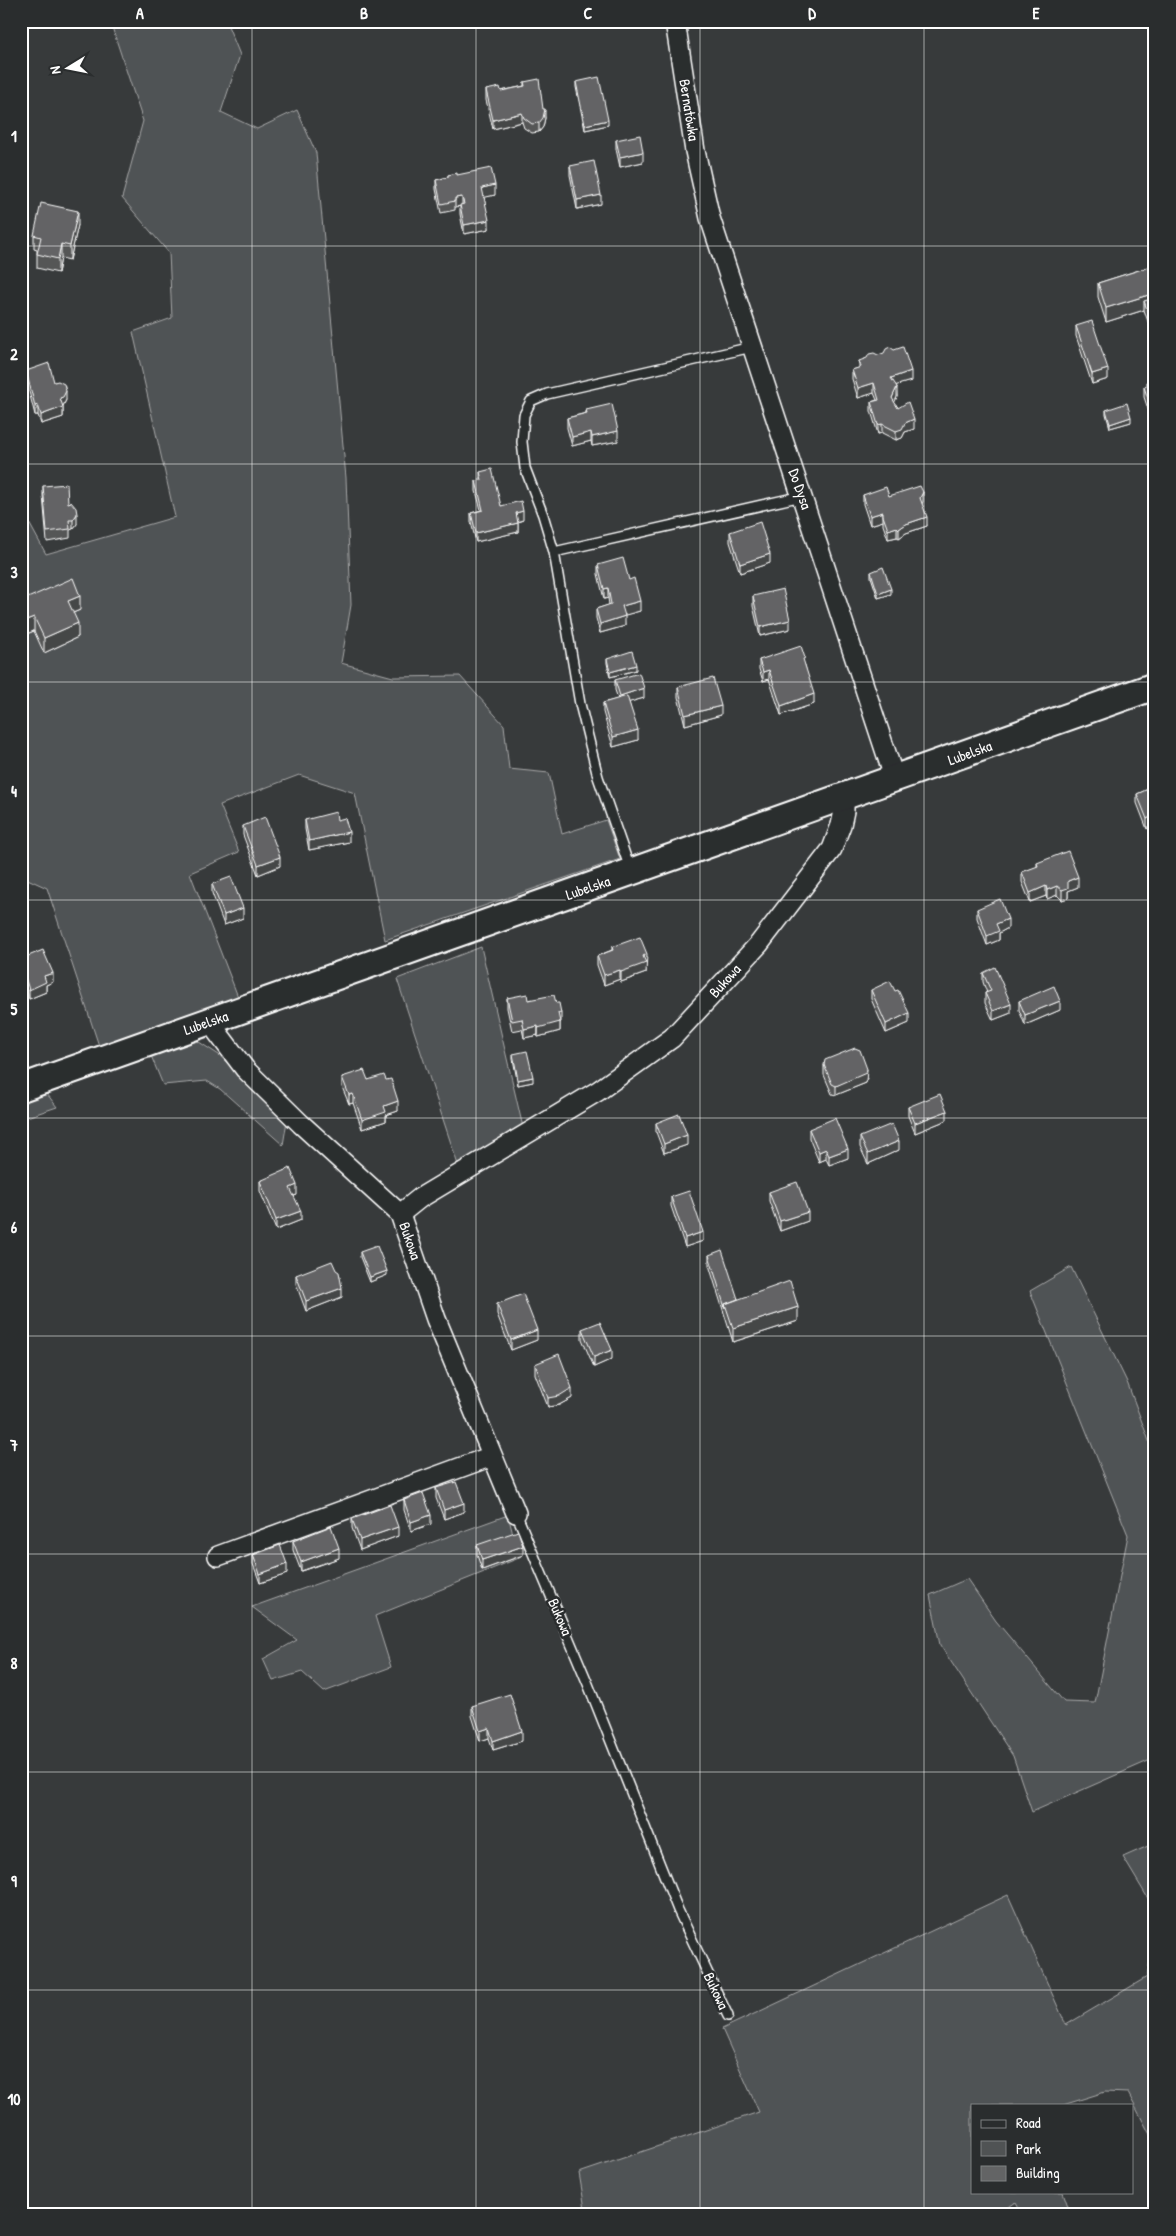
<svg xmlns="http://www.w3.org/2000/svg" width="1176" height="2236" viewBox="0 0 1176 2236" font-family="'Patrick Hand',sans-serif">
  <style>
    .green { fill: #505354; stroke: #a8a9aa }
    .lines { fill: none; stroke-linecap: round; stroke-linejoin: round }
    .lane-casing { stroke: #fff; stroke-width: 12 }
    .street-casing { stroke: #fff; stroke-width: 22 }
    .secondary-casing { stroke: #fff; stroke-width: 30 }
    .lane { stroke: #2a2d2e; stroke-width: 9 }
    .street { stroke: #2a2d2e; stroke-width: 19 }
    .secondary { stroke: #2a2d2e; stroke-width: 26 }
    .wall { fill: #555657; stroke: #fff }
    .shaded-wall { fill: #454647; stroke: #fff }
    .building { fill: #636465; stroke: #fff }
    .grid { fill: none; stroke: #fff; stroke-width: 1; stroke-opacity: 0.55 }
    .labels { text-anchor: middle; stroke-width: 5; stroke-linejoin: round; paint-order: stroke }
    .street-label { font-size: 15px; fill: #fff; stroke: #2a2d2e }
    .neatline { fill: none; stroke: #fff; stroke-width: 2 }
    .grid-label { font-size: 16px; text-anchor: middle; font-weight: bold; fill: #fff }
  </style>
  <rect width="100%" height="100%" fill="#373a3b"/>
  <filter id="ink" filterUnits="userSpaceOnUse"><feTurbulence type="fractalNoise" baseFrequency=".02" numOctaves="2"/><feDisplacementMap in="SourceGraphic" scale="10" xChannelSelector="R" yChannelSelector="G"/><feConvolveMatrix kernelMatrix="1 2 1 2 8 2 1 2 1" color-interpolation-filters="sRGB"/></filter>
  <g filter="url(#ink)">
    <path class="green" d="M110,21H226L240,55L221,112L257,129L297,110L316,153L346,478L351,605L341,663L393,677L460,676L504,725L509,769L549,773L562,834L606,820L620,859L385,940L355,793L299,775L220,805L239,852L190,873L240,1002L196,1040L219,1055L287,1121L283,1145L220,1089L207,1081L163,1085L145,1041L102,1055L47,888L21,876V508L46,554L175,517L133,332L172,318L169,253L122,198L143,121Z
      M481,947L525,1136L461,1174L397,979Z
      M21,1060L57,1107L21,1119Z
      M1071,1267L1127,1382L1155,1457V1758L1032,1812L1013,1756L940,1645L930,1595L967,1579L996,1621L1064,1702L1095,1703L1128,1535L1030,1291Z
      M508,1515L519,1558L375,1616L391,1667L324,1692L302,1672L273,1681L263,1659L297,1640L252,1607Z
      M1155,1843V1910L1123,1857Z
      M1008,1895L1066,2025L1147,1977L1155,1932V2144L1128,2093L1105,2092L1063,2105H972V2192H1063L1071,2215H1023L1016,2202L997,2215H586L579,2173L759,2112L722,2029Z"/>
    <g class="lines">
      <defs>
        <path id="lane" d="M554,552L802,496
          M630,869L598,777L580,704L554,552L543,515L525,468L522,442L524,415L531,401L547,394L752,347
          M516,1513L588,1684L678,1910L728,2016"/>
        <path id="street" d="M675,21L695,151L710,218L895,780
          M212,1021L217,1032L245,1069L301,1124L400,1214L436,1319L516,1513
          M400,1214L420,1198L598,1091L672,1038L759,944L832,849L841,825L844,811V798
          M218,1556L492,1456"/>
        <path id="secondary" d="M21,1088L1155,686"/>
      </defs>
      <use href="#lane" class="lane-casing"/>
      <use href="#street" class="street-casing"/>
      <use href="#secondary" class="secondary-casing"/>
      <use href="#lane" class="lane"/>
      <use href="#street" class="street"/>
      <use href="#secondary" class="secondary"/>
    </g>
    <path class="wall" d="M524,82L543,109L545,118L543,127L539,132L532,133L524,128L522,122L493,129L486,100V90L501,91L524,86Z
      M576,82L608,125L585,130L576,87Z
      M616,140L643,162L620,167L616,149Z
      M570,166L601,204L577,209L570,175Z
      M448,175H457L495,195L484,197L489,229L464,234L460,214V206L455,207V210L441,213L436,189V180L448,177Z
      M78,225L70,260L61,258L58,273L37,268V250L34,249V235Z
      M1155,265V342L1144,310L1106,322L1098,297V283Z
      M1076,326L1108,379L1092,384L1076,336Z
      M859,361L911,381L896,385L897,397L894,402L914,429L905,432L902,438L896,440L882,433L878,434L871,411V402L877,400L874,393L858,398L852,379V370L859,368Z
      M26,371L54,382L66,400L63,406V417L41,424L38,415H35L26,380Z
      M1147,381H1155V413L1150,415L1144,397V387L1147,386Z
      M586,410L618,441L592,446L591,441L572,446L567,428V418L586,413Z
      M1106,410L1131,422L1110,428L1106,414Z
      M480,472L501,506L523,520L518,522V532L476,542L471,522V513L481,510L476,491V481H480Z
      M43,486L68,503L77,524L73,529L70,530V538L47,542L43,495Z
      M863,495L889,496L923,502L922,503L927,526L906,533L899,538L897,537L888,539L883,525V521L870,525L863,504Z
      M730,532L770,563L740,573L730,542Z
      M598,565L629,580L640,611L624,615L625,626L600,633L596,618V609L609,605L608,598L604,599L598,574Z
      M871,572L891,594L878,598L871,577Z
      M753,596L790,629L760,636L753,606Z
      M21,601L80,610L73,613L78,637L44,653L34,631L21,636Z
      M607,659L636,670L610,677L607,663Z
      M759,660L805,665L814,704L781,715L769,679L763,681L759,669Z
      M615,680L644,698L629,702L638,740L613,747L603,712V703L618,699L615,690Z
      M678,687L721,715L685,725L678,697Z
      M1155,786V832L1152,825L1147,829L1137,803V794Z
      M305,820H337L349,842L309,850L305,829Z
      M243,826L280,866L258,875L243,835Z
      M1037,863L1078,887L1068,891V898L1062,900L1057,895L1047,899L1046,896L1030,902L1022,882V872L1037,867Z
      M212,884L243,918L224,925L212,893Z
      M977,909L1008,928L999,933V940L987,945L977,918Z
      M612,947L647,963L646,964V973L621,982L620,979L604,985L597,965V956L612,950Z
      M21,959L53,982L46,985V992L29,999L25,986L21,988Z
      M983,973L1011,1013L993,1020L985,1003V993H987L983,982Z
      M871,990L909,1023L886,1033L871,999Z
      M507,998L528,1000L561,1022H560V1031L538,1037V1035L524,1038L522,1029L512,1031L507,1008Z
      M1019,1001L1060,1010L1025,1025L1019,1010Z
      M513,1054L533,1082L518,1085L513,1059Z
      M824,1065L867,1079L866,1083L836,1095L832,1094L824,1075Z
      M342,1077L368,1080H386L398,1111L386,1115V1121L362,1129L353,1103L349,1104L342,1087Z
      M908,1107L947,1120L915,1133L908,1116Z
      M656,1123L687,1145L664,1153L656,1132Z
      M809,1129L848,1158L829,1165L826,1159L819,1162L809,1138Z
      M860,1137L899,1150L868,1164L860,1147Z
      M260,1181L297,1195L294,1196L301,1220L276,1230L260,1191Z
      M769,1192L808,1221L780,1231L769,1201Z
      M671,1197L703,1241L685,1247L671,1206Z
      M360,1252L387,1275L370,1282L360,1257Z
      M709,1255L738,1299L798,1321L733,1342L709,1265Z
      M296,1275L342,1297L306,1311L296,1284Z
      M497,1304L537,1340L511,1350L497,1314Z
      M582,1329L612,1359L594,1367L582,1339Z
      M535,1364L572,1398L559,1405L548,1407L535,1374Z
      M436,1488L464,1512L444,1519L436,1498Z
      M404,1500L431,1524L411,1531L404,1510Z
      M352,1519L398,1536L360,1550L352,1528Z
      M293,1541L339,1558L301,1571L293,1550Z
      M477,1545L523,1555L482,1570L477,1555Z
      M253,1555L287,1574L260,1583L253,1564Z
      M472,1706L522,1741L493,1750L489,1738L480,1741L472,1716Z"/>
    <path class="shaded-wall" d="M545,109V118L543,127L539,132V123Z
      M522,113V122L493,129V120Z
      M608,120V125L585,130V125Z
      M643,152V162L620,167V157Z
      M495,185V195L482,198V188Z
      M601,195V204L577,209V200Z
      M462,197V206L455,207V198Z
      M78,211V225L70,260V246Z
      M489,220V229L464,234V225Z
      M61,244V258L58,273V259Z
      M1155,293V307L1144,301V310L1106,322V308Z
      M1108,369V379L1092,384V374Z
      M911,371V381L891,387V378Z
      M874,383V393L858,398V388Z
      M897,387V397L892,408V398Z
      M66,391V400L63,406L60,407V398Z
      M1155,404V413L1150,415V405Z
      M38,405V415H35V406Z
      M63,407V417L41,424V415Z
      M1131,417V422L1110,428V424Z
      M914,419V429L905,432L902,438L896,440V431L905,423Z
      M882,424V433L878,434V425Z
      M618,431V441L592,446V437Z
      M591,432V441L572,446V437Z
      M923,492V502L920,507V498Z
      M523,511V520L516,522V513Z
      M883,512V521L870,525V516Z
      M77,514V524L73,529V520Z
      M927,517V526L906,533L899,538V529L906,524Z
      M518,523V532L476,542V533Z
      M897,527V537L888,539V530Z
      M770,554V563L740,573V564Z
      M608,588V598L604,599V589Z
      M891,589V594L878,598V594Z
      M80,596V610L68,615V601Z
      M640,601V611L622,616V606Z
      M625,616V626L600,633V624Z
      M34,617V631L21,636V622Z
      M790,620V629L760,636V627Z
      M78,623V637L44,653V638Z
      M636,665V670L610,677V672Z
      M769,670V679L763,681V672Z
      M644,688V698L620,705V696Z
      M814,694V704L781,715V706Z
      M721,706V715L685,725V715Z
      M638,730V740L613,747V737Z
      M1152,816V825L1147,829V819Z
      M349,832V842L309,850V841Z
      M280,857V866L258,875V865Z
      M1078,877V887L1068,891V898L1062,900V890L1068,881Z
      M1046,886V896L1030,902V893Z
      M1057,886V895L1047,899V890Z
      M243,908V918L224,925V915Z
      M1008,919V928L999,933V940L987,945V936L996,924Z
      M647,954L646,973L621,982V972L643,956Z
      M620,970V979L604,985V975Z
      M53,973V982L46,985V992L29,999V990L44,976Z
      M25,977V986L21,988V978Z
      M1060,1001V1010L1025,1025V1015Z
      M1011,1004V1013L993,1020V1011Z
      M558,1013H561V1022H560V1031L538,1037V1028Z
      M909,1013V1023L886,1033V1024Z
      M538,1026V1035L524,1038V1029Z
      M867,1069L866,1083L836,1095V1086Z
      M533,1077V1082L518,1085V1080Z
      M353,1094V1103L349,1104V1095Z
      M398,1101V1111L386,1115V1121L362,1129V1120L384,1106Z
      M947,1111V1120L915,1133V1123Z
      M687,1135V1145L664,1153V1144Z
      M899,1141V1150L868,1164V1154Z
      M826,1149V1159L819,1162V1152Z
      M848,1149V1158L829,1165V1156Z
      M297,1185V1195L290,1197V1188Z
      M301,1211V1220L276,1230V1220Z
      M808,1212V1221L780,1231V1221Z
      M703,1232V1241L685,1247V1238Z
      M387,1271V1275L370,1282V1277Z
      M342,1288V1297L306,1311V1301Z
      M798,1307V1321L733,1342V1328Z
      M537,1330V1340L511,1350V1340Z
      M612,1350V1359L594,1367V1357Z
      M572,1388V1398L559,1405L548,1407V1398Z
      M464,1503V1512L444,1519V1510Z
      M431,1515V1524L411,1531V1522Z
      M398,1527V1536L360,1550V1540Z
      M523,1546V1555L482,1570V1560Z
      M339,1548V1558L301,1571V1562Z
      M287,1564V1574L260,1583V1574Z
      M489,1728V1738L480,1741V1731Z
      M522,1731V1741L493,1750V1741Z"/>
    <path class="building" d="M599,77L608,120L585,125L576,82Z
      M539,79L543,109H545L543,118L539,123L532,124L524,118L522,113L493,120L486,90L500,87L501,91L525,86L524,82Z
      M640,135L643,152L620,157L616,140Z
      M594,161L601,195L577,200L570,166Z
      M491,168L495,185L482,188L489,220L464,225L460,205L464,204L462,197L455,198V201L441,204L436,180L448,177V175L457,173V175Z
      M41,203L78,211L70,246L61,244L58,259L37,254L41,237L34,235Z
      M1155,265V293L1106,308L1098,283Z
      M1155,298V332L1144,301Z
      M1092,321L1108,369L1092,374L1076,326Z
      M890,347L894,350L903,347L911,371L891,378L897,387L892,398L898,408L908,402L914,419L905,423L902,429L896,431L882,424L878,425L871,402L879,400L874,383L858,388L852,370L861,367L859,361L867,358L869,354L874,353L878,355L884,353L886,349Z
      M49,363L54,382L58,381L64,384L66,391L63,397L60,398L63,407L41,415L38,405L35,406L26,371Z
      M1153,379L1155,381V404L1150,405L1144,387L1149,385L1147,381Z
      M1127,403L1131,417L1110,424L1106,410Z
      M612,404L618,431L592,437L591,432L572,437L567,418L587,413L586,410Z
      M492,469L501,506L521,501L523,511L516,513L518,523L476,533L471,513L483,510L476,481L482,480L480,472Z
      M67,484L68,503L71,502L76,508L77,514L73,520H69L70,529L47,532L43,486Z
      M920,486L923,492L920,498L927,517L906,524L899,529L897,527L888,530L883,516V512L870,516L863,495L886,487L889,496Z
      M760,522L770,554L740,564L730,532Z
      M623,558L629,580L634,578L640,601L622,606L625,616L600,624L596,609L611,604L608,588L604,589L598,565Z
      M883,567L891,589L878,594L871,572Z
      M73,578L80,596L68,601L78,623L44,638L34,617L21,622V601Z
      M783,589L790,620L760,627L753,596Z
      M801,646L805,658L803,659L814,694L781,706L769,670L763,672L759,660Z
      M632,651L636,665L610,672L607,659Z
      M639,673L644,688L620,696L615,680Z
      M713,678L721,706L685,715L678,687Z
      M627,696L638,730L613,737L603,703Z
      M1155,786V822L1152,816L1147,819L1137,794Z
      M336,812L337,820L345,818L349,832L309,841L305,820Z
      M265,817L280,857L258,865L243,826Z
      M1068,851L1078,877L1068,881V888L1062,890L1057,886L1047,890L1046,886L1030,893L1022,872L1038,866L1037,863Z
      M231,877L243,908L224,915L212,884Z
      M1000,899L1008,919L996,924L999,931L987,936L977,909Z
      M640,937L647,954L643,956L646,963L621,972L620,970L604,975L597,956L613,950L612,947Z
      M43,950L53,973L44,976L46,982L29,990L25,977L21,978V959Z
      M995,967L1011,1004L993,1011L985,993L991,991L983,973Z
      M890,981L895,991L898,990L909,1013L886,1024L871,990Z
      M1054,986L1060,1001L1025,1015L1019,1001Z
      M527,994L528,1000L554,995L556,1003H559L561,1013H558L560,1022L538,1028V1026L524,1029L522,1019L512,1021L507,998Z
      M855,1048L860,1050L867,1069L866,1073L836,1086L832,1084L824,1065L825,1060Z
      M527,1051L533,1077L518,1080L513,1054Z
      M364,1070L368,1080L384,1075L386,1080L391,1079L398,1101L384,1106L386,1112L362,1120L353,1094L349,1095L342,1077Z
      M940,1094L947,1111L915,1123L908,1107Z
      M679,1114L687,1135L664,1144L656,1123Z
      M835,1118L848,1149L829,1156L826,1149L819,1152L809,1129Z
      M892,1124L899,1141L868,1154L860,1137Z
      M290,1168L297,1185L290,1188L301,1211L276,1220L260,1181Z
      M797,1182L808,1212L780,1221L769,1192Z
      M689,1191L703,1232L685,1238L671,1197Z
      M377,1246L387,1271L370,1277L360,1252Z
      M722,1250L738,1299L725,1304V1308L709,1255Z
      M332,1261L336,1270L339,1272L342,1288L306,1301L296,1275Z
      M790,1281L798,1307L733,1328L725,1304Z
      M523,1294L537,1330L511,1340L497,1304Z
      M600,1322L612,1350L594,1357L582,1329Z
      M559,1354L572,1388L559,1396L548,1398L535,1364Z
      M456,1482L464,1503L444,1510L436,1488Z
      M423,1493L431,1515L411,1522L404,1500Z
      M390,1505L398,1527L360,1540L352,1519Z
      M331,1526L339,1548L301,1562L293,1541Z
      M518,1531L523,1546L482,1560L477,1545Z
      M280,1545L287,1564L260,1574L253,1555Z
      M510,1694L522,1731L493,1741L489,1728L480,1731L472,1706Z"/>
  </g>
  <path class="grid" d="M252,21V2215M476,21V2215M700,21V2215M924,21V2215M21,246H1155M21,464H1155M21,682H1155M21,900H1155M21,1118H1155M21,1336H1155M21,1554H1155M21,1772H1155M21,1990H1155"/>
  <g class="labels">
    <g class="street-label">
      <text transform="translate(689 110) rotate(81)" y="5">Bernatówka</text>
      <text transform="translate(800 489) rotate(71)" y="5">Do Dysa</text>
      <text transform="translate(970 753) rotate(-20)" y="5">Lubelska</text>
      <text transform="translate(588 888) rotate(-19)" y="5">Lubelska</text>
      <text transform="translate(725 981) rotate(-48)" y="5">Bukowa</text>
      <text transform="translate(206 1023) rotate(-19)" y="5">Lubelska</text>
      <text transform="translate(410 1241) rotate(71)" y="5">Bukowa</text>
      <text transform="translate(560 1617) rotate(67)" y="5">Bukowa</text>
      <text transform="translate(716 1991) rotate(65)" y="5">Bukowa</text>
    </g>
  </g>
  <rect width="1176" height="2236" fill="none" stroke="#2a2d2e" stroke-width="55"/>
  <rect x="971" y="2104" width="162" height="90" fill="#2a2d2e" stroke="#7f8182"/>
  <rect x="981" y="2120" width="25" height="8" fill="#2a2d2e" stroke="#7f8182"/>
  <text x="1016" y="2128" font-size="15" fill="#ffffff">Road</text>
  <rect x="981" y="2141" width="25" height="15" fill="#505354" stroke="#7f8182"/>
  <text x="1016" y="2154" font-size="15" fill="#ffffff">Park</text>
  <rect x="981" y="2166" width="25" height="15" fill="#636465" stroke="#7f8182"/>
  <text x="1016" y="2178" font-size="15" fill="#ffffff">Building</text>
  <g transform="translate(68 68) rotate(260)" stroke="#2a2d2e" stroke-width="4" paint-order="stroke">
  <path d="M0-4L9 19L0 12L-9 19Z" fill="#ffffff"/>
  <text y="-8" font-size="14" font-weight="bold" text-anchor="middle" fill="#ffffff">N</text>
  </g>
  <rect x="28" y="28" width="1120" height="2180" class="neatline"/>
  <g class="grid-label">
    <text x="140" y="19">A</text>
    <text x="364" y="19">B</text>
    <text x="588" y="19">C</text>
    <text x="812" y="19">D</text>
    <text x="1036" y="19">E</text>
    <text x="14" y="142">1</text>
    <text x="14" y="360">2</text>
    <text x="14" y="578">3</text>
    <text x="14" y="797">4</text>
    <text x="14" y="1015">5</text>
    <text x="14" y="1233">6</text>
    <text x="14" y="1451">7</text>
    <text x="14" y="1669">8</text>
    <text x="14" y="1887">9</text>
    <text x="14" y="2105">10</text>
  </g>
</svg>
